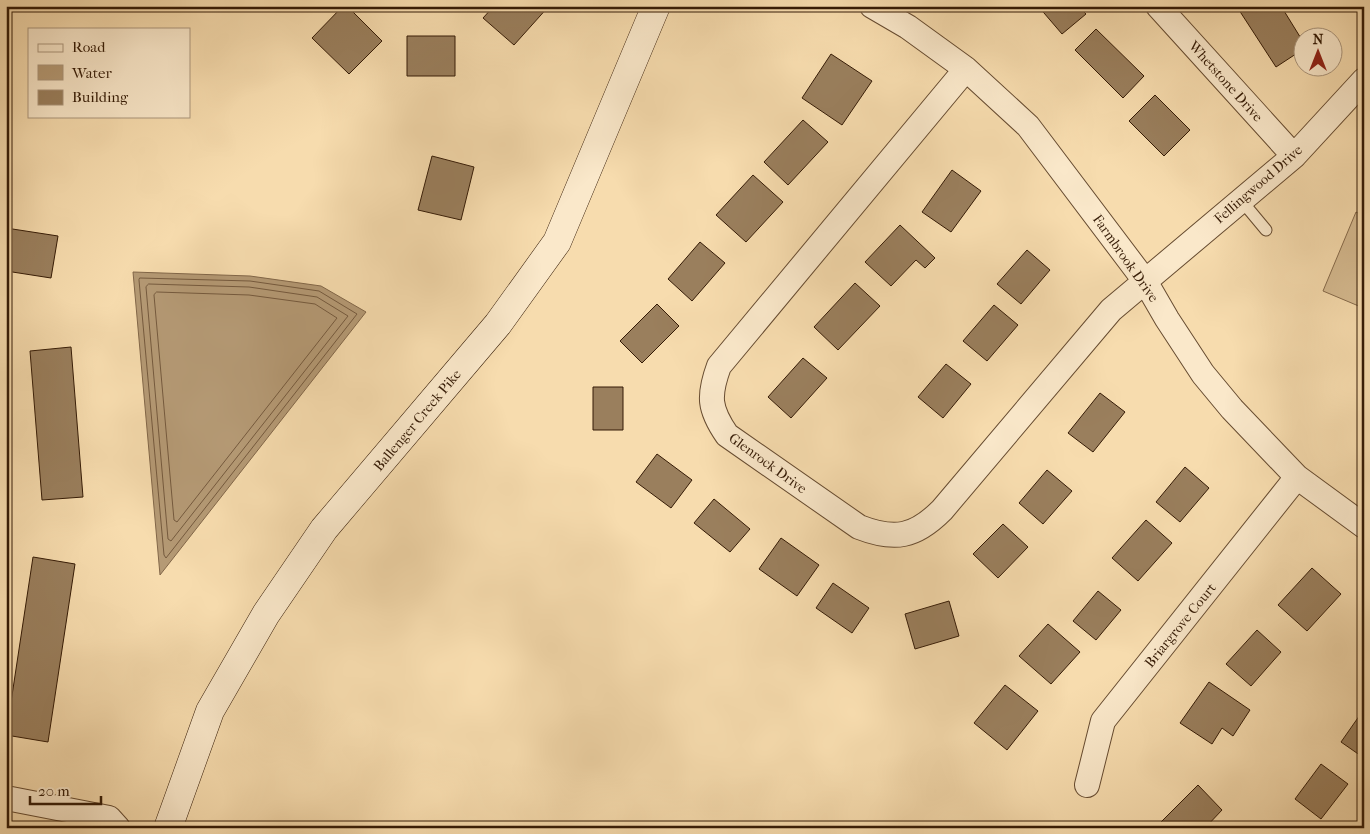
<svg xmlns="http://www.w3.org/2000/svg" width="1370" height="834" viewBox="0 0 1370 834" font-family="'IM FELL French Canon',serif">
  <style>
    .green { fill: #d6bb91; stroke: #866b4c }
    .water { fill: #b59a75; stroke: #826749 }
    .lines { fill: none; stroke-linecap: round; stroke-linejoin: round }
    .shore { stroke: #755a3e; stroke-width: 1 }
    .building { fill: #9a7f5d; stroke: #351b06 }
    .service-casing { stroke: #664b30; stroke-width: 13 }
    .minor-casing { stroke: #664b30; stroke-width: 26 }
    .secondary-casing { stroke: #351b06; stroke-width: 29 }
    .service { stroke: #fae8ca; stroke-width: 11 }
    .minor { stroke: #fae8ca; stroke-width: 24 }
    .secondary { stroke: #fae8ca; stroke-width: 28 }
    .labels { text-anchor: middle; stroke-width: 4; stroke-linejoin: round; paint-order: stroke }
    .street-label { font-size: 14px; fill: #351b06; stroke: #fae8ca }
  </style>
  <rect width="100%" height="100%" fill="#f7dcae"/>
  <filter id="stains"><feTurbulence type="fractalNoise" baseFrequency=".004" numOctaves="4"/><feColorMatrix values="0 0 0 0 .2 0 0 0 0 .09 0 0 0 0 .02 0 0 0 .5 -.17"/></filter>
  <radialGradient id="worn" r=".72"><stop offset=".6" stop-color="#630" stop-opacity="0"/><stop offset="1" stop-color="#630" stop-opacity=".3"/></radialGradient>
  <path class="green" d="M1356,212L1364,216V300L1361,307L1323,291Z"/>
  <path class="water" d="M133,272L250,276L321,286L366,312L160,575Z"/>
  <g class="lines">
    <path class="shore" d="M140,278L250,281L319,291L357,314L166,558L164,555L139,280Z
      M149,284L249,287L317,297L348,316L171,541L168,539L146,287Z
      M157,292L249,295L315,304L337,318L177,522L174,520L154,295Z"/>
  </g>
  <path class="building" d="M343,6H347L382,41L349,74L312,38Z
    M494,6H549L514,45L483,18Z
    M1038,6H1078L1086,14L1062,34Z
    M1244,6H1281L1302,40V50L1276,67L1239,10Z
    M1096,29L1144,76L1123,98L1075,50Z
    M407,36H455V76H407Z
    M831,54L872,81L842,125L802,98Z
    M1155,95L1190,130L1164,156L1129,121Z
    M803,120L828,142L788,185L764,162Z
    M432,156L474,167L461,220L418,210Z
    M952,170L981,191L951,232L922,212Z
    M753,175L783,202L746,242L716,215Z
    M900,225L935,258L925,268L916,260L891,286L865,262Z
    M6,228L58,236L51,278L6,271Z
    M700,242L725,263L692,301L668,279Z
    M1027,250L1050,270L1021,304L997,284Z
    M855,283L880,306L838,350L814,327Z
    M657,304L679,326L642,363L620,341Z
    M994,305L1018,325L987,361L963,341Z
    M71,347L83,497L42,500L30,351Z
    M803,358L827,378L791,418L768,397Z
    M946,364L971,384L943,418L918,397Z
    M593,387H623V430H593Z
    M1100,393L1125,412L1093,452L1068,433Z
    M657,454L692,480L671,508L636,482Z
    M1185,467L1209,488L1180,522L1156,502Z
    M1047,470L1072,491L1043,524L1019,503Z
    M714,499L750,529L730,552L694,523Z
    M1146,520L1172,543L1138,581L1112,558Z
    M1003,524L1028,547L998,578L973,554Z
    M781,538L819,565L797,596L759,569Z
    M33,557L75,564L48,742L6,735Z
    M1312,568L1341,594L1307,631L1278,605Z
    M833,583L869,608L852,633L816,608Z
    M1098,591L1121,610L1096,640L1073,621Z
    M949,601L959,636L915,649L905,614Z
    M1048,624L1080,652L1051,684L1019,656Z
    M1257,630L1281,652L1251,686L1226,664Z
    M1209,682L1250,710L1233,736L1222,728L1212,744L1180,723Z
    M1005,685L1038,711L1007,750L974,723Z
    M1362,712L1364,714V758L1341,742Z
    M1321,764L1348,784L1321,819L1295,799Z
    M1198,785L1222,810L1205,828H1155Z"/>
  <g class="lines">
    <defs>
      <path id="service" d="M1241,200L1266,230"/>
      <path id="minor" d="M872,6L908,27L966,69L1028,126L1145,281L1167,319L1203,374L1232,409L1297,477L1364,526
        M1158,6L1294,156
        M966,69L719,366C708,396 709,409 727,435L859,527C895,541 915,537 942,510L1111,310L1294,156L1364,80
        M1087,785L1103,721L1297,477
        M6,798L109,818L118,828"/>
      <path id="secondary" d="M168,828L210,711L266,614L324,529L498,324L557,242L656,6"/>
    </defs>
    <use href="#service" class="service-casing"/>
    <use href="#minor" class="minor-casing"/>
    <use href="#secondary" class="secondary-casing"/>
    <use href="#service" class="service"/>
    <use href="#minor" class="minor"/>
    <use href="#secondary" class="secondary"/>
  </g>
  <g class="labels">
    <g class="street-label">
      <text transform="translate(1226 81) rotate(48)" y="5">Whetstone Drive</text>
      <text transform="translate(1258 184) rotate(-41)" y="5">Fellingwood Drive</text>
      <text transform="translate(1126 258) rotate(55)" y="5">Farmbrook Drive</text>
      <text transform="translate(417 420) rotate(-50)" y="5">Ballenger Creek Pike</text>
      <text transform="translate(768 463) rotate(36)" y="5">Glenrock Drive</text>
      <text transform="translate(1180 625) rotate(-51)" y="5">Briargrove Court</text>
    </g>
  </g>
  <rect width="1370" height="834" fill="none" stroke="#f7dcae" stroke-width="25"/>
  <rect x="8" y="8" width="1355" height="819" fill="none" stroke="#351b06" stroke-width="2.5"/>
  <rect x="12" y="12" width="1345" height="809" fill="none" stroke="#351b06"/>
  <rect x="28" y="28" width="162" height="90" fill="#fae8ca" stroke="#ab967c"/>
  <rect x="38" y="44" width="25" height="8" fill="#fae8ca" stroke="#ab967c"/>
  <text x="72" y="52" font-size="15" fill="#351b06">Road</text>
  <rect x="38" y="65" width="25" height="15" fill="#b59a75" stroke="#ab967c"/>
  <text x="72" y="78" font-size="15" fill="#351b06">Water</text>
  <rect x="38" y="90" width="25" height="15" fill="#9a7f5d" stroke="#ab967c"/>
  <text x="72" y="102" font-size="15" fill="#351b06">Building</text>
  <g transform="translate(1318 52)"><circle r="24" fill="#fae8ca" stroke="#ab967c"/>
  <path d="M0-4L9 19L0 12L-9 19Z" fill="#8f2418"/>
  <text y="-8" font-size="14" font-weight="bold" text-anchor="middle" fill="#351b06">N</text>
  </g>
  <path d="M30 796v8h71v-8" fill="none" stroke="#351b06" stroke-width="2.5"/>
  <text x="38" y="796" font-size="15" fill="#351b06" stroke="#fae8ca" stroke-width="4" paint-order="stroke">20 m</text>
  <rect width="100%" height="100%" filter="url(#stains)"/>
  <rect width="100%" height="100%" fill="url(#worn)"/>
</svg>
